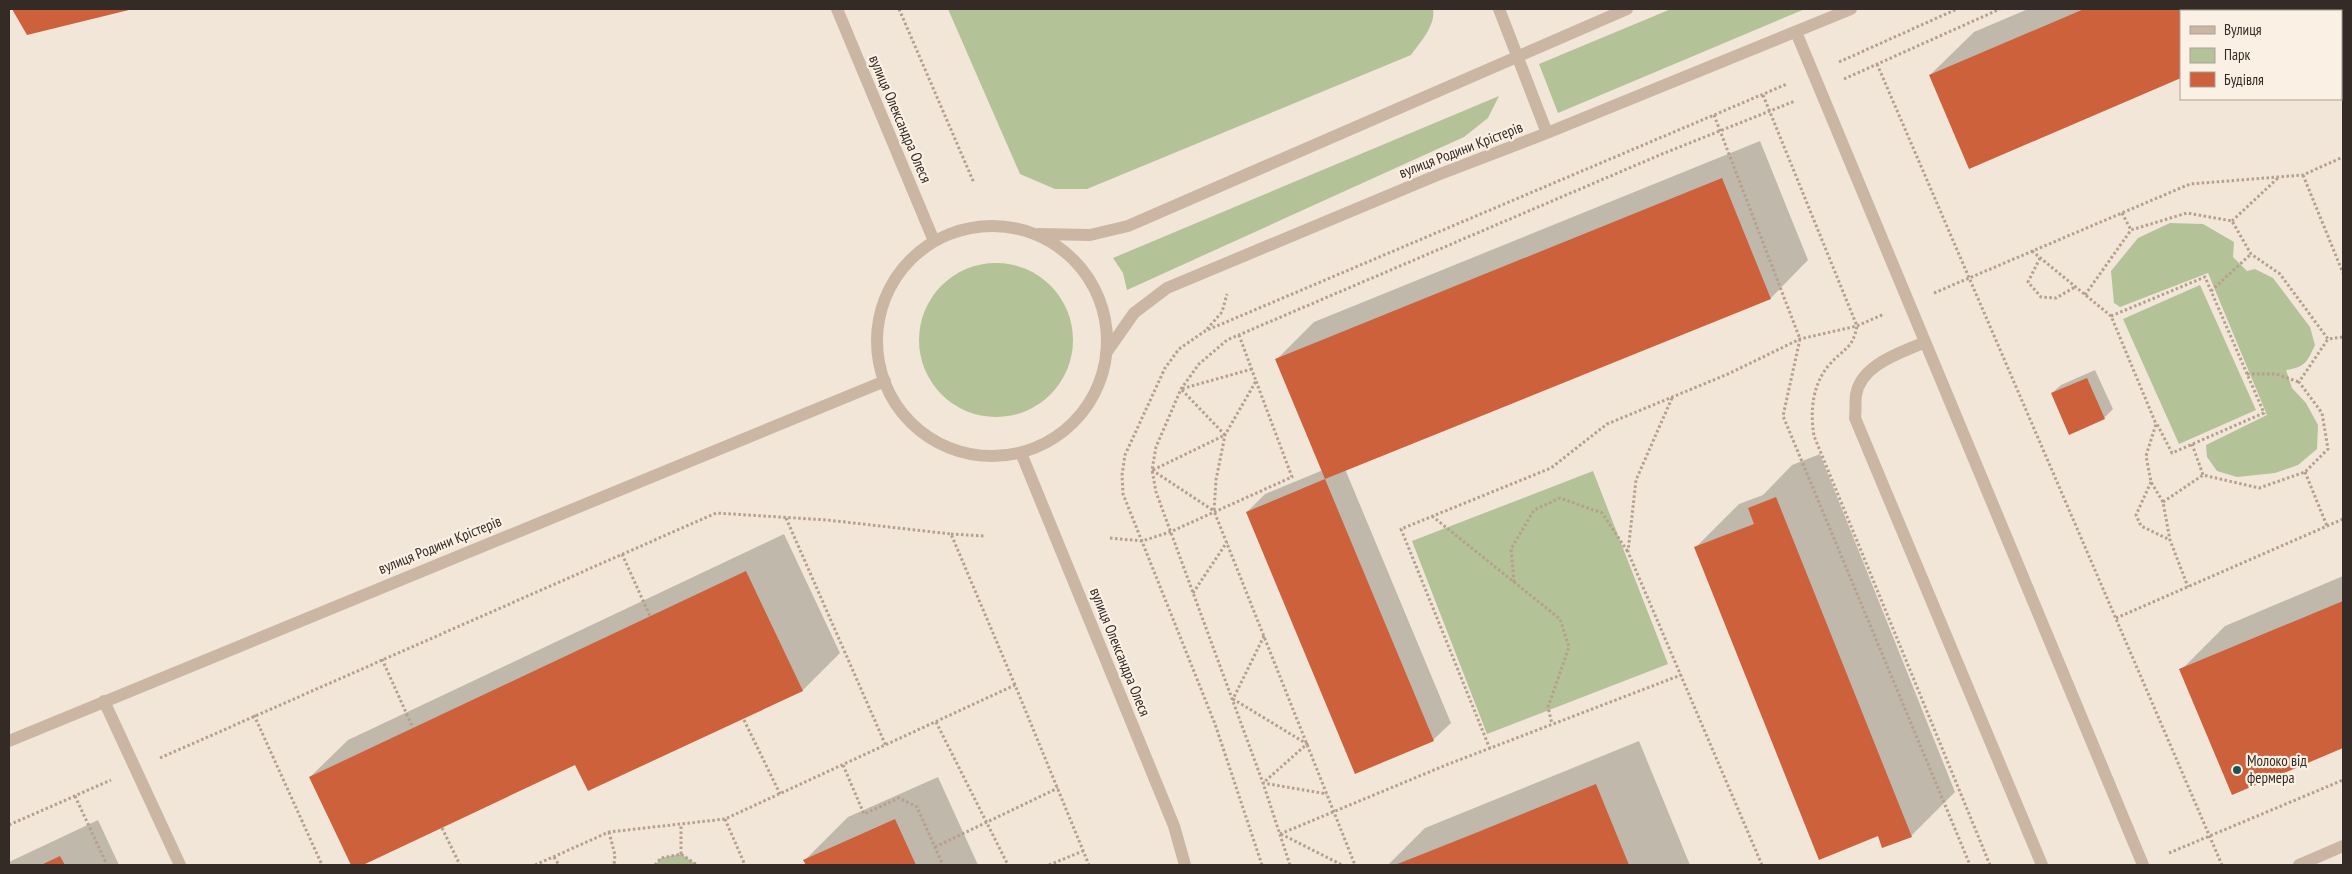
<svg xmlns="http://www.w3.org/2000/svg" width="2352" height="874" viewBox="0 0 2352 874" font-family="'PT Sans Narrow',sans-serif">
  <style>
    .green { fill: #b3c297 }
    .shadow { fill: #0003 }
    .building { fill: #cc613c }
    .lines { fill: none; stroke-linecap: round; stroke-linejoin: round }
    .path { stroke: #b6a08d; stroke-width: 3; stroke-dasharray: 2.5 2.5; stroke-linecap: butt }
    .minor { stroke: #cbb6a3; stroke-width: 12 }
    .poi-dot { fill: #195459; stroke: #faf0e4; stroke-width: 2 }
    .labels { text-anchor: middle; stroke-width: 4.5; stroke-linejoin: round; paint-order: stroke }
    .street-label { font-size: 15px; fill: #352b26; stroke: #faf0e4 }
    .poi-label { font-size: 15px; fill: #352b26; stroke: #faf0e4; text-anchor: start }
  </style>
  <rect width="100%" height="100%" fill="#f2e6d8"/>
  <path class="green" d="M948,9H1433C1436,25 1420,43 1411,55L1087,189H1055L1020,174Z
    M1671,9H1805L1558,113L1539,64Z
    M1499,96L1488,118L1464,137L1127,290L1123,273L1113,258Z
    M2170,223L2203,224L2234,242L2233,257L2247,271L2255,269L2273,278L2310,327L2315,345C2307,362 2306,367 2286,370L2292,388L2306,403L2318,425L2317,449L2298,465L2275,473L2237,477L2217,471L2207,457L2206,445L2267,415L2208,273L2120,307L2114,303L2111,271L2138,238Z
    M919 340a77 77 0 1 1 154 0a77 77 0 1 1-154 0Z
    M2200,285L2256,410L2179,444L2123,319Z
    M1593,471L1668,664L1487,734L1412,541Z
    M681,854L697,865H655L661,858Z"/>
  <path class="shadow" d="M13,9H131L28,34Z
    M2028,9H2343V42L2341,43V11H2181L1930,75L1974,32Z
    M1760,141L1808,260L1771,298L1345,469L1451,723L1433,740L1247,512L1265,494L1323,470L1276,360L1314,322Z
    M2095,370L2113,409L2104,418L2052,393L2061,385Z
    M1820,454L1955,792L1911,836L1883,847L1879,834L1695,548L1739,504L1763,495L1792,465Z
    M784,534L840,653L803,690L576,763L360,865H353L310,777L348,740Z
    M2343,576V747L2232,793L2181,670L2225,626Z
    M1639,741L1690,865H1388L1425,828Z
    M938,777L978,865H807L805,860L848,817Z
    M98,820L119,865H9V862Z"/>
  <path class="building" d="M12,9H133L27,35Z
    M2084,9H2343V44L2341,45V11H2181V78L1969,169L1929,75Z
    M1722,178L1771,299L1325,479L1275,359Z
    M2087,378L2105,419L2069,435L2051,393Z
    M1325,479L1434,741L1355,774L1246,512Z
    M1776,497L1912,837L1882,848L1878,836L1819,860L1694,547L1754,524L1748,508Z
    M746,571L803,691L588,791L575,765L363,865H351L309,777Z
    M2343,601V748L2232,795L2179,669Z
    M1596,784L1629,865H1395L1473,834Z
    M895,819L916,865H806L803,860Z
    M60,856L65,865H41Z"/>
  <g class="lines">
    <path class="path" d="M899,9L974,183
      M1839,62L1957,9
      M1877,64L2222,865
      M1844,79L2000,9
      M1763,95L1857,326C1853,349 1843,349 1829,365C1812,385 1810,412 1814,436L1990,865
      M1714,115L1800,339L1783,416L1970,865
      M2303,175L2343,273
      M2122,213L2131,230
      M2232,221L2279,177
      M2032,251L2111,316L2156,424L2146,456L2151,482L2163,502L2170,540L2188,587
      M2040,258L2028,282L2041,297L2056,298L2075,287
      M2211,291L2251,254
      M1934,293L2190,184L2303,175L2343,157
      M2085,295L2131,230L2187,213L2232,221L2251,254L2280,274L2328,339L2343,337
      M2111,316L2205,277L2264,413L2172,453L2157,424
      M1207,329L1222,312L1227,294
      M1239,335L1256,381L1225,435L1216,480L1214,511L1355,865
      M2247,374H2276L2299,382
      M1672,398L1636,480L1628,552L1762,865
      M2192,444L2203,475L2259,488L2305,472L2328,449L2322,413L2299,382L2328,339
      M1152,470L1214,511
      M1153,470L1225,435L1181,389L1252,369
      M2305,472L2327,526
      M2151,482L2136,515L2141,526L2170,540
      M2163,502L2203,475
      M1432,516L1560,619L1569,647L1548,707L1552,724
      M786,518L886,746
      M951,534L984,536
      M1110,538L1142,541L1170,532L1292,477L1256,381
      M622,554L650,616
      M1514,582L1511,549L1534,510L1560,498L1602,513L1628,552
      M1193,593L1227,542
      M2116,618L2343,519
      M1264,636L1233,699L1307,744L1263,783L1327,794
      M382,659L413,728
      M254,715L322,865
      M744,720L780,794
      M936,722L1008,865
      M1490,749L1401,529L1551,468L1607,424L1728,374L1800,339L1857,326L1884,314
      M160,758L716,513L827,520L951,534L1015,685
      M843,765L864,814L899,798L917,807L943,865
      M75,796L107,865
      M725,819L745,865
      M9,825L111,780
      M442,828L460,865
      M609,832L615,855L614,865
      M1280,834L1446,765L1681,675
      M1281,834L1342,865
      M935,847L1058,788
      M2169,853L2343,780
      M681,854V824
      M554,857L559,865
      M535,865L609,832L725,819L1015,685L1089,865
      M655,865L661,858L681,854L697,865
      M1049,865L1083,851
      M1262,865L1215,724L1123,494L1122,475L1125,455L1165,368L1179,349L1205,331L1787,84
      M1290,865L1263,783L1156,492L1152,470L1156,447L1181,389L1199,364L1227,340L1662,154L1795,101"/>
    <path class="minor" d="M837,9L934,241
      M1499,9L1547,133
      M1796,32L2143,865
      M877 341a115 115 0 1 1 230 0a115 115 0 1 1-230 0Z
      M1038,234L1090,235L1128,226L1627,9
      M1925,342C1901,353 1861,364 1856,395C1855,402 1856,411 1855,418L2042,865
      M1106,353L1134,313L1167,288L1435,176L1547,133L1851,9
      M1021,453L1174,826L1185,865
      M104,701L180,865
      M9,741L885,381
      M2299,865L2343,846"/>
  </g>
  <circle class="poi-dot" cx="2237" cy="770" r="5"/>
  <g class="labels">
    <g class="street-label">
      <text transform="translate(900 119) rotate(67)" y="5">вулиця Олександра Олеся</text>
      <text transform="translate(1461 150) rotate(-21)" y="5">вулиця Родини Крістерів</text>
      <text transform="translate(440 545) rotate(-22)" y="5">вулиця Родини Крістерів</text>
      <text transform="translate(1120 652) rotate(68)" y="5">вулиця Олександра Олеся</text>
    </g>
    <g class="poi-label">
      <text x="2247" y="766">Молоко від<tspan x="2247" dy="17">фермера</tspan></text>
    </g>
  </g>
  <rect width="2352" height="874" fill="none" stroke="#352b26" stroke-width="20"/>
  <rect x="2180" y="10" width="162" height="90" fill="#faf0e4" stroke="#aba198"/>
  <rect x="2190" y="26" width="25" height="8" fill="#cbb6a3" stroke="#aba198"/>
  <text x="2224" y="35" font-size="15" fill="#352b26">Вулиця</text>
  <rect x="2190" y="48" width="25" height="15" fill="#b3c297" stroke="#aba198"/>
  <text x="2224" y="60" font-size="15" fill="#352b26">Парк</text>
  <rect x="2190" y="72" width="25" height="15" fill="#cc613c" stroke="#aba198"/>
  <text x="2224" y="85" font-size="15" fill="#352b26">Будівля</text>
</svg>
